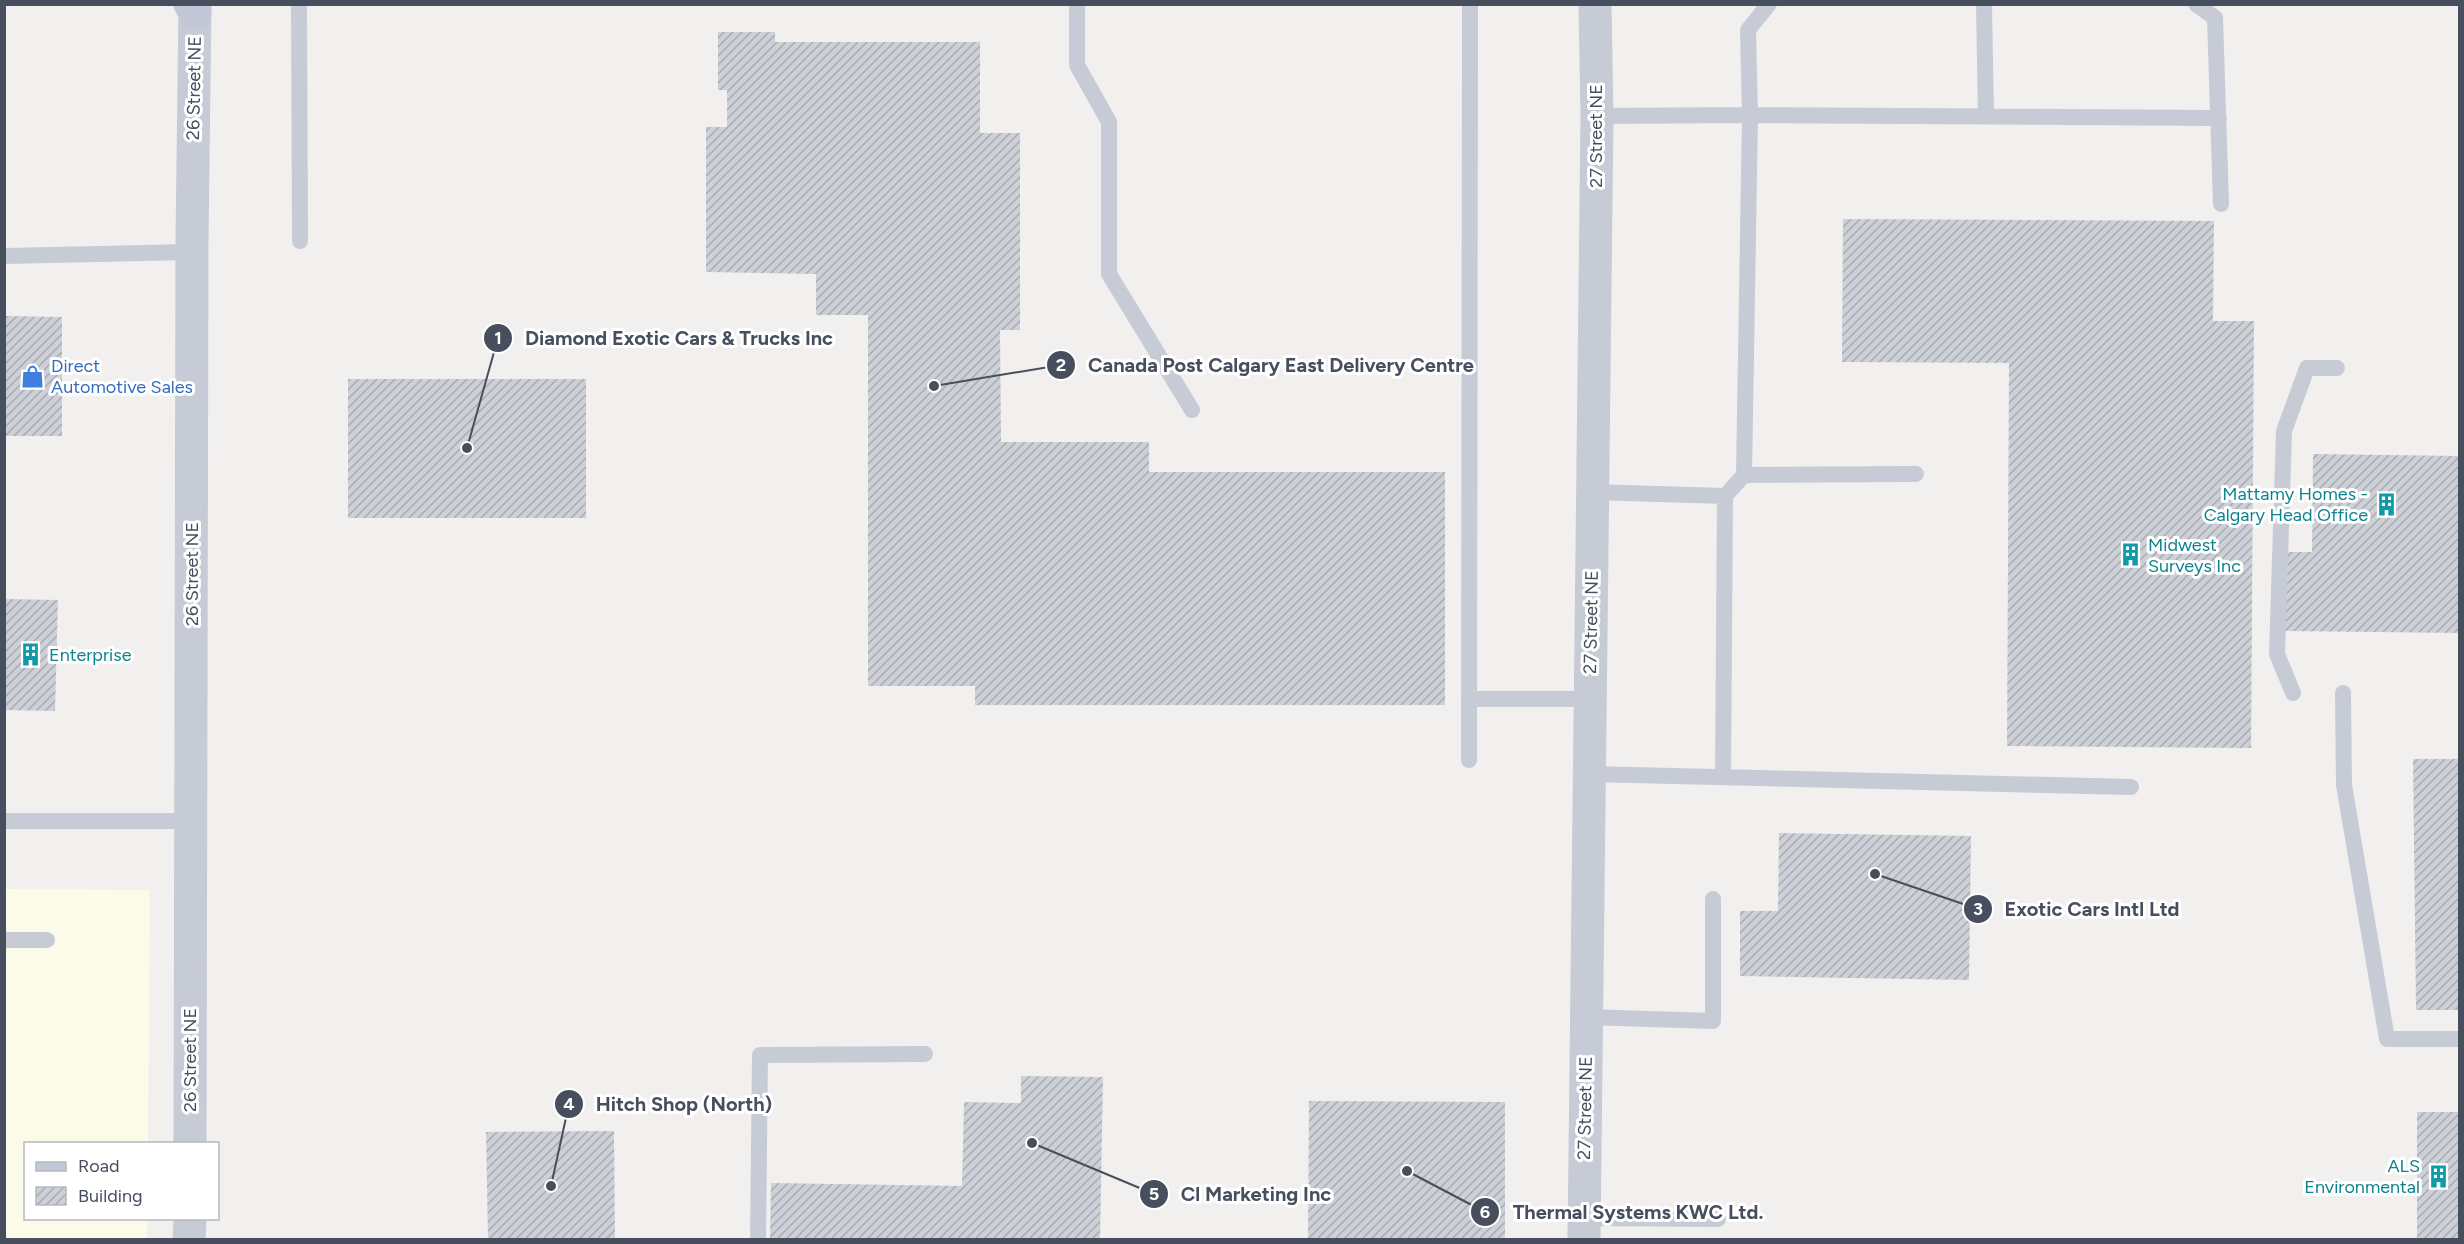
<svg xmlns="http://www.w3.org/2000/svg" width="2464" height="1244" viewBox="0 0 2464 1244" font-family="Figtree,sans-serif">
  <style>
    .commercial { fill: #fcfae9 }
    .building { fill: url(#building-hatch) }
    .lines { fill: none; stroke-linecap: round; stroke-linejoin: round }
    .lane { stroke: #c6cbd6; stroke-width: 16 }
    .street { stroke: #c6cbd6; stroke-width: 33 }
    .secondary { stroke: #c2c8d8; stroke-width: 33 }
    .labels { text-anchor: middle; stroke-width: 6; stroke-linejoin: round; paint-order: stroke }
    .street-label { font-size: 18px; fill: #474e5d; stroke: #fff }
    .shop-label { font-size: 18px; fill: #366cbe; stroke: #fff; text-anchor: start }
    .culture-label { font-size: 18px; fill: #0d838f; stroke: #fff; text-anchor: end }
    .leader { fill: none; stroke: #474e5d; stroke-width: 2 }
    .callout-dot { fill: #474e5d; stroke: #fff; stroke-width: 2 }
    .mark-label { font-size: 18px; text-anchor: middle; font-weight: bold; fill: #fff }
    .callout-label { font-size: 20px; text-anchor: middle; font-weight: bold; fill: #474e5d; stroke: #fff; stroke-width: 6; stroke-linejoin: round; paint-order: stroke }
  </style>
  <defs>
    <pattern id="building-hatch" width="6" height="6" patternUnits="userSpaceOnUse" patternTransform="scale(1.5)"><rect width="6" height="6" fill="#ced0d7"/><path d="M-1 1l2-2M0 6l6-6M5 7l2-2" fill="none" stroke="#a9abb2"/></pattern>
  </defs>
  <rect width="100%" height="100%" fill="#f2f0ef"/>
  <path class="commercial" d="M5,889L150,890L148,1143L26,1144V1218L147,1219V1239L5,1240Z"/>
  <path class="building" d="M718,32H775V42H980V133H1020V330H1000L1001,442H1149V472H1445V705H975V686H868V315H816V274L706,272V127H727V90H718Z
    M1843,219L2214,221L2213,321H2254L2251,748L2007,746L2009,363L1842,362Z
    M4,316L62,317V436H4Z
    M348,379H586V518H348Z
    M2313,454L2460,456V633L2285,631L2286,552H2312Z
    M4,599L58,600L55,711L4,710Z
    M2413,759H2460V1010H2416Z
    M1779,833L1971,836L1969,980L1740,976V911H1778Z
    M1021,1076L1103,1077L1100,1240H770L771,1183L962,1186L964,1102L1021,1103Z
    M1309,1101L1505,1102V1240H1308Z
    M2417,1112H2460V1240H2417Z
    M614,1131L615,1240H488L486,1132Z"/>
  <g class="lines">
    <path class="lane" d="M299,4L300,241
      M1077,4V65L1109,122V274L1192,410
      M1769,4L1748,30L1750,115L2219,118
      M1984,4L1986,116
      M2196,4L2215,18L2221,204
      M1597,116L1750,115L1744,475L1725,496
      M4,256L192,252
      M1744,475L1916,474
      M1593,492L1725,496L1723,777
      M2293,693L2277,654L2284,431L2307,368H2337
      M2343,693L2344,785L2387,1039H2460
      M1469,699H1590
      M1469,760L1470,4
      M1589,774L2131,787
      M4,821H192
      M4,940H47
      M1586,1017L1713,1021V899
      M1584,1218L1718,1219
      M758,1240L760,1055L925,1054"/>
    <path class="street" d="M190,1144L192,241L195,4
      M189,1240L190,1218
      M1584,1240L1597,116L1595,4"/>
    <path class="secondary" d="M190,4L195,13"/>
  </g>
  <defs>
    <symbol id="shop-bare" viewBox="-9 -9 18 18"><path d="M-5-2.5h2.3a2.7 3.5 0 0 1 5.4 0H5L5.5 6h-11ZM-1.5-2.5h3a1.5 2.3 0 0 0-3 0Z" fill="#3f7fe0" stroke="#fff" stroke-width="2.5" paint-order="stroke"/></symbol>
    <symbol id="building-bare" viewBox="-9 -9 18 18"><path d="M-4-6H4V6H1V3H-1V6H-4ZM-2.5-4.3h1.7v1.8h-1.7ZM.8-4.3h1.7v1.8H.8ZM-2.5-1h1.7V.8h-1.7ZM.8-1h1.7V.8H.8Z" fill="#0f9aa8" stroke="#fff" stroke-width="2.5" paint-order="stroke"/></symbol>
  </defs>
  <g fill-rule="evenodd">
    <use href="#shop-bare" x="16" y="360" width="33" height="33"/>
    <use href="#building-bare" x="2370" y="488" width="33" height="33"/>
    <use href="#building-bare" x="2114" y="538" width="33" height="33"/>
    <use href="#building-bare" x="14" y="638" width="33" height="33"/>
    <use href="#building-bare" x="2422" y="1160" width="33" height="33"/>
  </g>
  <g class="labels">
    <g class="street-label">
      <text transform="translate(194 88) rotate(-89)" y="6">26 Street NE</text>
      <text transform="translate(1596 136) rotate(-90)" y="6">27 Street NE</text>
      <text transform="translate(192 574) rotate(-90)" y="6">26 Street NE</text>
      <text transform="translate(1591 622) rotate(-89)" y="6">27 Street NE</text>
      <text transform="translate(190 1060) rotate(-90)" y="6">26 Street NE</text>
      <text transform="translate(1585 1108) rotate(-89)" y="6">27 Street NE</text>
    </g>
    <g class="shop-label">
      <text x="51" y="372">Direct<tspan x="51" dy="21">Automotive Sales</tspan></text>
    </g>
    <g class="culture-label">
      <text x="2368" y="500">Mattamy Homes -<tspan x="2368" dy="21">Calgary Head Office</tspan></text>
      <text x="2148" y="551" text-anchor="start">Midwest<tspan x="2148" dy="21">Surveys Inc</tspan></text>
      <text x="49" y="661" text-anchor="start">Enterprise</text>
      <text x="2420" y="1172">ALS<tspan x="2420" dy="21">Environmental</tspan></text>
    </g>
  </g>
  <path class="leader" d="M467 448L498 338M934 386L1061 365M1875 874L1978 909M551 1186L569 1104M1032 1143L1154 1194M1407 1171L1485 1212"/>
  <g class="callout-dot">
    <circle cx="467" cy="448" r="6"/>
    <circle cx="934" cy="386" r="6"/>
    <circle cx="1875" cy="874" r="6"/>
    <circle cx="551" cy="1186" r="6"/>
    <circle cx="1032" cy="1143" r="6"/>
    <circle cx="1407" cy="1171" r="6"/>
    <circle cx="498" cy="338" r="15"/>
    <circle cx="1061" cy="365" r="15"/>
    <circle cx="1978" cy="909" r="15"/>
    <circle cx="569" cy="1104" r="15"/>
    <circle cx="1154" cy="1194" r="15"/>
    <circle cx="1485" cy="1212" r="15"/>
  </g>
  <g class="mark-label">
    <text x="498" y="344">1</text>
    <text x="1061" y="371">2</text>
    <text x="1978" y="915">3</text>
    <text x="569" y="1110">4</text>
    <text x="1154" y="1200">5</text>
    <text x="1485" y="1218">6</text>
  </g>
  <g class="callout-label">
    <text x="679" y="345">Diamond Exotic Cars &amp; Trucks Inc</text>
    <text x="1281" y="372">Canada Post Calgary East Delivery Centre</text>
    <text x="2092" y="916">Exotic Cars Intl Ltd</text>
    <text x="684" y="1111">Hitch Shop (North)</text>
    <text x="1256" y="1201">Cl Marketing Inc</text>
    <text x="1638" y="1219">Thermal Systems KWC Ltd.</text>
  </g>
  <rect width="2464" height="1244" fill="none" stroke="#474e5d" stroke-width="12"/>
  <rect x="24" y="1142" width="195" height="78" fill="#ffffff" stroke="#b5b8be" stroke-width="1.5"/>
  <rect x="36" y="1162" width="30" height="9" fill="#c2c8d8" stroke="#b5b8be" stroke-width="1.5"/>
  <text x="78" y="1172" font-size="18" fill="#474e5d">Road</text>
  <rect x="36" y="1187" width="30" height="18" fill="url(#building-hatch)" stroke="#b5b8be" stroke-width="1.5"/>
  <text x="78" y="1202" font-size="18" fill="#474e5d">Building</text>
</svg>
